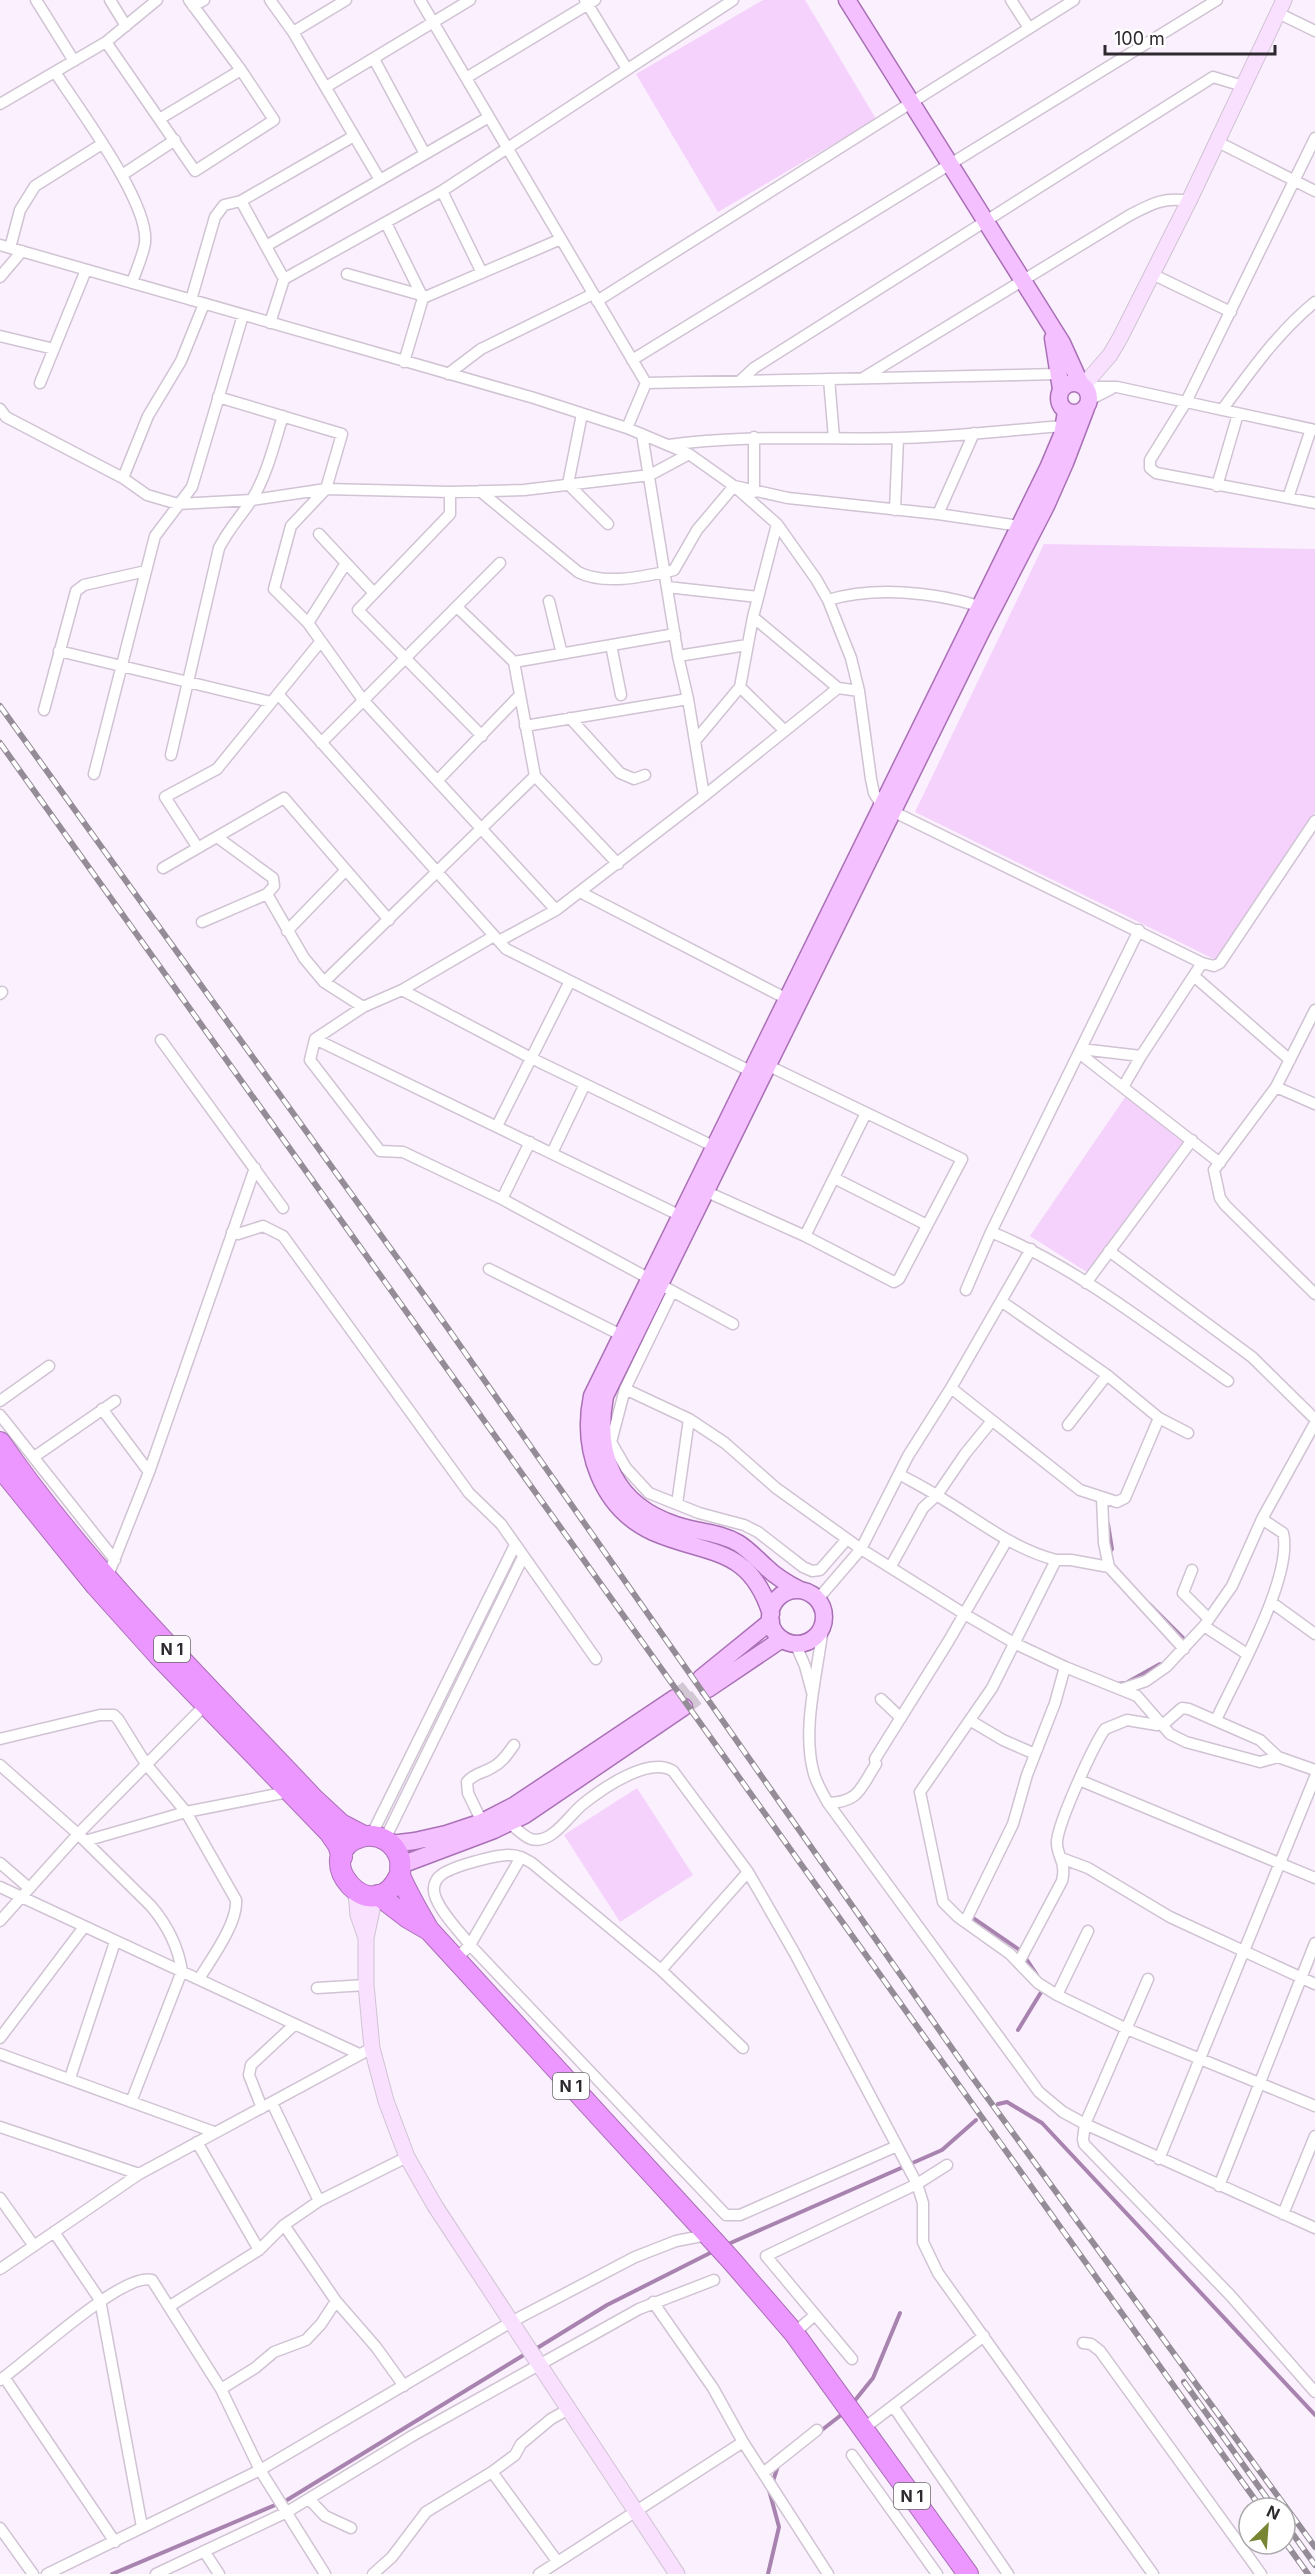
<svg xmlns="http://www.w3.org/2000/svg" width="1315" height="2574" viewBox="0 0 1315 2574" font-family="Inter,sans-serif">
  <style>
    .green { fill: #f4d2fc }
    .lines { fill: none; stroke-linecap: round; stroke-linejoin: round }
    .stream { stroke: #a883b0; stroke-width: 4 }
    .primary-tunnel { stroke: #d2c8d4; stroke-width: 16; stroke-dasharray: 16 8; stroke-linecap: butt }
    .street-casing { stroke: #d0c3d3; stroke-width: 13 }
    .secondary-casing { stroke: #d0c3d3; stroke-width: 17 }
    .primary-casing { stroke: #aa70b6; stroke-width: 19 }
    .highway-casing { stroke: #aa70b6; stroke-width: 22 }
    .street { stroke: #fff; stroke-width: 10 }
    .secondary { stroke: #f9e0ff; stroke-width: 15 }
    .primary { stroke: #f4c0ff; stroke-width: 16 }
    .highway { stroke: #ec96ff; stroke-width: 20 }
    .rail-casing { stroke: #948c96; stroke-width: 6 }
    .rail { stroke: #fff; stroke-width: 4; stroke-dasharray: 11; stroke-linecap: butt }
    .labels { text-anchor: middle; stroke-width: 4.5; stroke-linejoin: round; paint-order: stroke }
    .shield { fill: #fff; stroke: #6d696d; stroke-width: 1.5 }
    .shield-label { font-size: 16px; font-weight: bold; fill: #2e292f }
  </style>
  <rect width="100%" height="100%" fill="#fbf0fd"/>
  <path class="green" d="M763,0H805L876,119L718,212L636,74Z
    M1044,544L1315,549V812L1216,960L915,812Z
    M1128,1093L1191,1141L1093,1276L1030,1236Z
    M637,1788L693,1875L620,1922L564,1835Z"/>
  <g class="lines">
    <path class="stream" d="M1108,1524L1112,1549L1108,1554
      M1149,1604L1186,1641
      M1116,1684L1126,1683L1160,1664L1163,1667
      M970,1916L1021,1951L1037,1975
      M1018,2030L1043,1989
      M998,2104L1007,2102L1042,2123L1315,2415
      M726,2245L942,2150L976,2120
      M534,2350L607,2305L714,2251
      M852,2404L873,2378L900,2313
      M818,2433L845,2412
      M772,2484L778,2466
      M112,2574L287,2500L527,2353
      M768,2574L779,2527L769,2490"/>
    <path class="primary-tunnel" d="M675,1698L701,1678
      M684,1707L708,1689"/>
    <defs>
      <path id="street" d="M36,0L74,61
        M110,0L126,26
        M270,0L293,32L380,180
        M420,0L646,383
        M585,0L627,69
        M1011,0L1029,28
        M193,6L204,0
        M1278,13L1315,31
        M293,32L346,0
        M106,42L195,171L274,120L241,70L189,0
        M374,59L425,154
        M55,72C78,108 150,203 145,243C143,256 136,270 132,283
        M466,78L595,0
        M326,87L470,0
        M0,104L106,42L157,0
        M161,118L241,70
        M1315,138L1186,402L1150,460V468L1156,473L1315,503
        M1216,141L1315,191
        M122,175L175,140
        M442,191L482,273
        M241,201L354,136
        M386,223L423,298L404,362
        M0,245L534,398L627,428L689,454L734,486L777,524L816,579L828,600L851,658L859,691L871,779L874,793L882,806L1202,963L1214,966L1220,963L1315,821
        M266,246L489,117
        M10,248L20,210L35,186L102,144
        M347,274L421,295
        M1152,274L1231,312
        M0,277L22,251
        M423,298L561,239
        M191,300L215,217L224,205L241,201L284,279
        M597,301L1074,0
        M270,323L284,279L442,191L733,0
        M0,336L54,349
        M632,360L1217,0
        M448,374L481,349L593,294
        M863,378L1130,215C1153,203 1164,197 1189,201
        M829,379L834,438
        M740,381L754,368L1213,77L1243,86
        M40,383L86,270
        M646,383L1059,374
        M1084,387H1117L1315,430
        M218,397L342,434L326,489L291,526L274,589L308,623L363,700L556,910
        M1089,400L1111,389
        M0,409L6,417L123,478L147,495L178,504L252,500L326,489L450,492L524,490L650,475L689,454
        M1222,410C1250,372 1278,332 1315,302
        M582,414L568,484L608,524
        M627,428L646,383
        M642,434L678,656L688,699L704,796
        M669,445C745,434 820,440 896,438C952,437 1008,430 1064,426
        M123,478L148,416L181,361L204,304
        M1217,486L1238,414
        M480,491L578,572C605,586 646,576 674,570L697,530L734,486L788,498L938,514L1020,526
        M450,492V514L358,610L482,736
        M754,492V437
        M1288,498L1311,429
        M895,510L898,438
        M938,514L974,433
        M319,534L374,593
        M667,587L758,597
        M828,600C875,586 933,592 979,606
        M549,601L562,654
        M457,607L514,662L535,776L618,864
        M753,617L838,688L859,691
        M308,623L346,563
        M611,645L621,695
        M59,651L271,702
        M678,656L747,645
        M514,662L675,634
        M740,687L785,731
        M278,694L506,949L752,1072
        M44,710L76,591L84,585L146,571
        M570,718L620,773L634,779L645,775
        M525,726L688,699
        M695,741L740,687L753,617L777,524
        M321,743L500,563
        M171,755L219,548C228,530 240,517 251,501C267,476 274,444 283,416
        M94,774L155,536L192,487L243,315
        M438,780L520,695
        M198,848L165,797L217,769L321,641
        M163,868L284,798L389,920
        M580,892L787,999
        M267,894L304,958L324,982L363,1007
        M202,922L267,894L274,886L273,878L217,837
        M287,931L346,870
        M494,936L402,990L363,1007L315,1039L310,1060L380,1151L403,1152L502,1199L733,1324
        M499,941L556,910L704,796L838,688
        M1195,977L1290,1060
        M324,982L535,776
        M402,990L531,1058L715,1147
        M0,994L2,992
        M1315,1010L1276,1087L1214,1170L1220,1198L1225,1205L1315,1294
        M315,1039L681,1216
        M161,1040L283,1208
        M1081,1049L1141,1056
        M1079,1053L1220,1163
        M1123,1087L1141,1056L1202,963
        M1276,1087L1315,1104
        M497,1126L570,981
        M552,1153L585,1084
        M834,1178L927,1225
        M707,1192L805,1236L894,1282L899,1279L962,1159L769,1066
        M502,1199L530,1142
        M232,1232L238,1234L263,1226L283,1236L469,1493L501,1524L596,1659
        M991,1232C1077,1267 1152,1328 1228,1381
        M805,1236L866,1113
        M1109,1251L1252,1357L1315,1419
        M489,1269L621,1335
        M1086,1283L1192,1140
        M966,1290L991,1232L1139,930
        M1001,1301L1107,1375L1159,1418L1188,1433
        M951,1388L1080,1490L1117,1502L1125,1498L1159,1418
        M625,1389L689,1419L725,1443L776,1488L861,1549L966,1615L1016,1644L1065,1667L1137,1696L1170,1734L1186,1742L1260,1762L1278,1757
        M0,1401L49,1366
        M102,1409L149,1472
        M0,1415L115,1560
        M1068,1425L1107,1375
        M611,1442L626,1468L649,1493L699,1513L744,1525L758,1532L803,1567L812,1571L820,1570L847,1539
        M607,1446L611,1442L625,1389L672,1292
        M34,1457L115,1401
        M899,1474C911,1481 924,1487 936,1495C976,1518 1010,1548 1056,1560
        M1102,1498L1104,1543L1109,1567L1184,1649
        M677,1504L689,1419
        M891,1566L923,1508L937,1495L965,1454L991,1422
        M1109,1567L1071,1560H1056L992,1688L920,1792L943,1902L958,1917L1010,1954L1038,1983L1057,1995L1127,2029L1315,2106
        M1192,1570L1183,1593L1209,1619
        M107,1578L149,1472L255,1168
        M817,1600L861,1549L908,1456L951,1388L1031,1249
        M1271,1602L1315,1634
        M823,1626C818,1672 801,1729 814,1774C817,1784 823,1794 828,1803L1039,2092L1063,2112L1085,2124L1315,2228
        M1204,1626L1247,1654
        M795,1643L805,1666L812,1692
        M1122,1689L1146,1681L1166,1667L1204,1626L1232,1586L1262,1519L1315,1423
        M881,1699L901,1718
        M1216,1720C1235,1678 1294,1576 1283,1533L1262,1519
        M971,1721L1003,1740L1035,1754
        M0,1739L100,1715H114L118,1719L146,1764L186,1812L236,1900C238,1923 211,1959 199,1979
        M0,1765L78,1834L151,1906C168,1926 178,1946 182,1971L131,2102
        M1079,1780L1315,1878
        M828,1803C859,1802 860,1789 876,1764L875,1759L948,1642L1007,1540
        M482,1822L468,1793L467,1782C474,1773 484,1773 493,1767C503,1762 508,1753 514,1745
        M509,1823C515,1827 524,1837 531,1839C552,1845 569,1815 583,1804C603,1788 649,1756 673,1771L748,1872L794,1952L897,2146L740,2215H726L470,1945C461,1933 432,1904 434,1888C434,1884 437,1878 440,1876C449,1867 498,1854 510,1855C519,1855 525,1859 532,1863L661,1970L743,2048
        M371,1836L515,1545
        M385,1839L523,1557
        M85,1841L186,1812L288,1792
        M1061,1858L1088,1868L1170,1917L1315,1984
        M0,1863L29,1888
        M0,1887L359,2054
        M0,1921L78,1834L205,1705
        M965,1922L1013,1824L1027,1775L1055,1703L1065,1667
        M456,1959L470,1945L521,1857
        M1019,1962L1062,1881C1067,1861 1056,1856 1057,1841C1059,1821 1093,1746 1105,1729L1127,1720L1157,1725L1166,1722L1182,1708L1189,1709L1260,1740L1278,1757L1315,1770
        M661,1970L748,1872
        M1148,1979L1085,2124L1083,2139L1084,2144L1230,2295L1315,2392
        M317,1988L366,1985
        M1057,1995L1088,1931
        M0,2038L84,1927
        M0,2054L214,2132
        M70,2078L115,1942
        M272,2103L319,2201
        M262,2108L249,2075L251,2065L294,2025
        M0,2127L139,2174
        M197,2142L259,2250
        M897,2146L917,2184L923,2203V2242L938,2273L1153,2574
        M1159,2159L1315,1777
        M1219,2186L1315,1943
        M0,2198L34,2246
        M1283,2214L1315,2136
        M284,2225L336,2301L376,2347L404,2386
        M54,2232L100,2300L142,2527
        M0,2269L139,2174L372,2048
        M653,2302L713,2388L743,2442L828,2574
        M170,2306L259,2250L284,2225L319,2201L407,2157
        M794,2333L815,2315
        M1083,2343L1091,2344L1100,2351L1261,2574
        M852,2359L766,2256L917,2184L947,2165
        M4,2377L115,2542
        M0,2380C28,2361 123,2271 152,2280L221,2389L260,2470L325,2574
        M221,2389L255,2368L274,2352L306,2340L321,2324L336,2301
        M893,2406L1008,2574
        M863,2429L984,2336
        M852,2455L937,2574
        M492,2472L557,2561
        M763,2473L817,2430
        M309,2499L325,2516L351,2528
        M0,2528L33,2574
        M204,2551L219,2574
        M47,2574L260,2470L511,2322L635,2257L676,2241L707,2235
        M156,2574L287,2512L412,2436L639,2309L714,2280
        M373,2574L392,2557L426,2512L492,2472L515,2455L521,2444L551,2419L569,2409
        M539,2574L743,2442"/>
      <path id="secondary" d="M1083,386L1110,355L1120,338L1189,201L1284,0
        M356,1892L358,1915L366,1938
        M373,1896V1905L366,1938V1985L372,2048L386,2101L407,2157L435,2206L677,2574"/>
      <path id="primary" d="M847,0L1062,343L1081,385
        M1053,338L1061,389
        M1059 398a15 15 0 1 1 30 0a15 15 0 1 1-30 0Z
        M800,1590C788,1584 776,1577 766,1567C757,1559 748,1549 738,1543C719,1532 697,1532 676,1525C615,1505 594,1456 605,1396L981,632L1046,506L1065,463L1086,408
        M770 1617a27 27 0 1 1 54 0a27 27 0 1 1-54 0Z
        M771,1614C749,1545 708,1556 653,1532C601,1508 581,1449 592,1396L1048,468L1062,435L1066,412
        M701,1678L771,1621
        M708,1689L782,1639
        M391,1844L415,1841L446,1834L482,1822L515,1805L675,1698
        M401,1865L494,1830L525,1815L684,1707"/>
      <path id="highway" d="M0,1442C90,1572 205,1683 313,1798L341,1824L364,1836
        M0,1467L96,1586L158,1655L329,1832L338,1845L342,1857
        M400,1874C373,1935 306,1854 361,1837C379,1832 396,1843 400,1860C401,1866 399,1872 401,1878C409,1896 419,1913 429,1930L731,2260L794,2333L968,2574
        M378,1895L408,1918L427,1929"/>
    </defs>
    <use href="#street" class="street-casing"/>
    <use href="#secondary" class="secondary-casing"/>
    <use href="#primary" class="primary-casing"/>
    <use href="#highway" class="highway-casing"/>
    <use href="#street" class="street"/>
    <use href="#secondary" class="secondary"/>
    <use href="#primary" class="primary"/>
    <use href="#highway" class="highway"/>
    <defs>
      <path id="rail" d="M0,706L447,1327L970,2074L1315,2547
        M0,743L1261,2508
        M1184,2382L1274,2508
        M1285,2523L1315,2565
        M1285,2542L1308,2574"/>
    </defs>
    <use href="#rail" class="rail-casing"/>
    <use href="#rail" class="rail"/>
  </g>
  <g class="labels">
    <g class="shield">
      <rect x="154" y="1636" width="36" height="26" rx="4.5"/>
      <rect x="553" y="2073" width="36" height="26" rx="4.5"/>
      <rect x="894" y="2483" width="36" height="26" rx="4.5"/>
    </g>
    <g class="shield-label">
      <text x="172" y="1655">N 1</text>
      <text x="571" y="2092">N 1</text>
      <text x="912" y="2502">N 1</text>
    </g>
  </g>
  <g transform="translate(1267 2526) rotate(25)"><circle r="28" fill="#ffffff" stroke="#aba9ac" stroke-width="1.5"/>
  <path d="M0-4.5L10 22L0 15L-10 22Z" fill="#788634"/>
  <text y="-9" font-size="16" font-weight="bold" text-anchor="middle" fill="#2e292f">N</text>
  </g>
  <path d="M1105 45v9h170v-9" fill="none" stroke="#2e292f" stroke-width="3"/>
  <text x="1114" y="45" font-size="18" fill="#2e292f" stroke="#ffffff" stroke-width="4.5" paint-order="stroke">100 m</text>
</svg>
